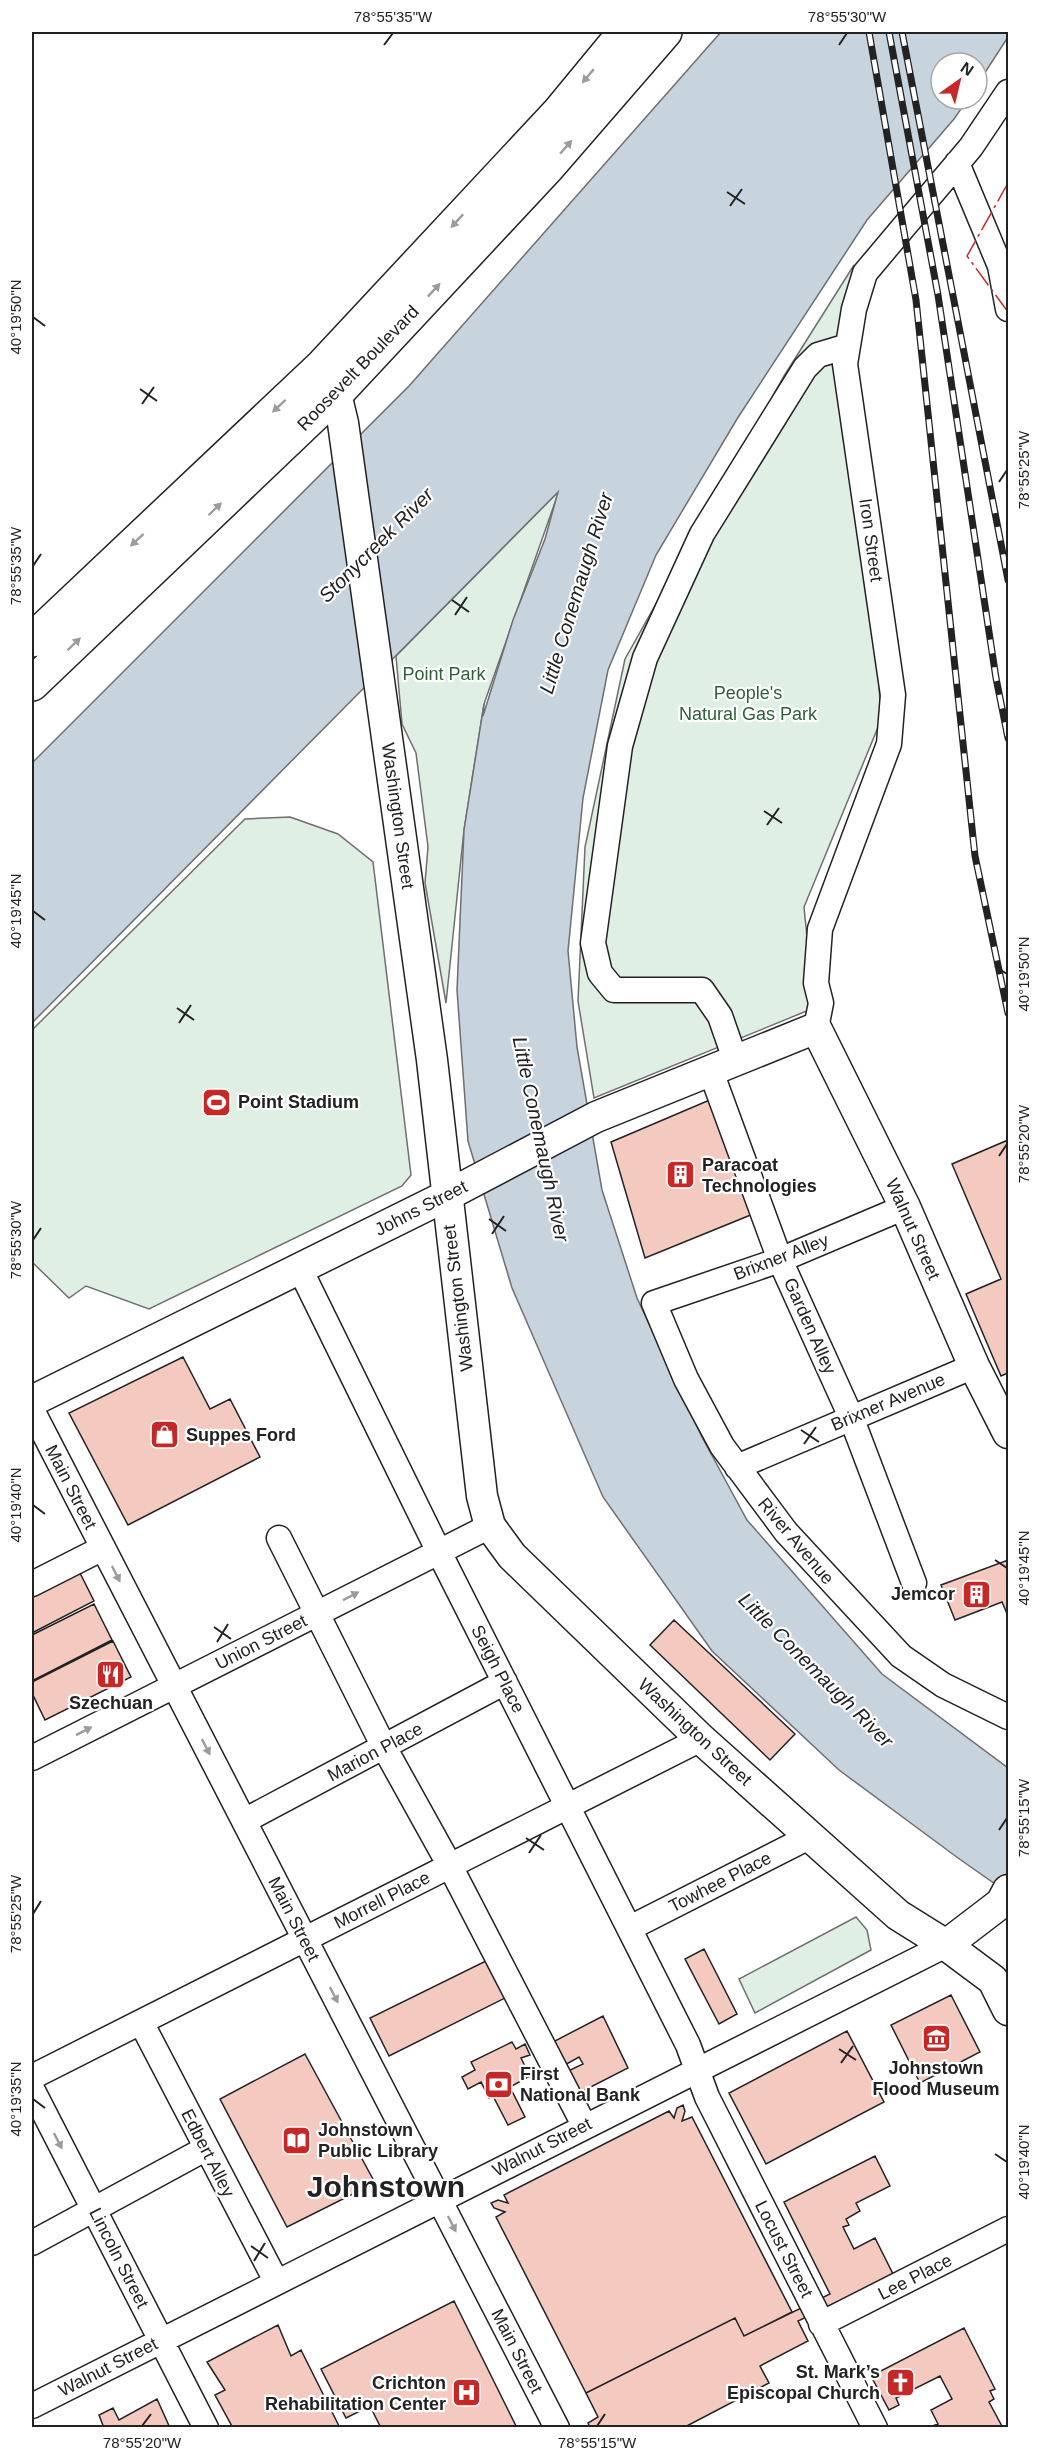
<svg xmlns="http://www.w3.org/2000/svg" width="1040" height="2459" viewBox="0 0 1040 2459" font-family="Arial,sans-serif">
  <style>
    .green { fill: #e0efe3; stroke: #6f6f6f; stroke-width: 1.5 }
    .water { fill: #c7d3dd; stroke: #6f6f6f; stroke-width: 1.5 }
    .building { fill: #f3c9c0; stroke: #222; stroke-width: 1.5 }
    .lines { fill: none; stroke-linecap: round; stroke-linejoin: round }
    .minor-casing { stroke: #222; stroke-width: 27 }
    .major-casing { stroke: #222; stroke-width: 33 }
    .highway-casing { stroke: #222; stroke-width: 36 }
    .minor { stroke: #fff; stroke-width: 24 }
    .major { stroke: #fff; stroke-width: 30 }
    .highway { stroke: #fff; stroke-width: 33 }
    .rail-casing { stroke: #222; stroke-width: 7 }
    .rail { stroke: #fff; stroke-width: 4.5; stroke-dasharray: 14; stroke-linecap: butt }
    .power { stroke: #c62828; stroke-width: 1.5; stroke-dasharray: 21 4.5 3 4.5; stroke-linecap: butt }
    .oneway { fill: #9c9c9c }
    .ticks { fill: none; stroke: #222; stroke-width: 2 }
    .labels { text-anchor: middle; stroke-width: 4.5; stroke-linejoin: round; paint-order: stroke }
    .street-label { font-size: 18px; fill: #222; stroke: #fff }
    .park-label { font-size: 18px; fill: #2f5e38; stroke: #fff }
    .poi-label { font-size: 18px; font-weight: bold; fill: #222; stroke: #fff; text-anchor: start }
    .water-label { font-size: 20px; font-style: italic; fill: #222; stroke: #fff }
    .town-label { font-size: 30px; font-weight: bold; fill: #222; stroke: #fff }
    .neatline { fill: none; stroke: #222; stroke-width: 2 }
    .ticks-label { font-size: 15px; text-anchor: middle; fill: #222 }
  </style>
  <rect width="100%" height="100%" fill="#fff"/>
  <path class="green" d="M854,265L835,374L874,599L881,720L804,907L814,1008L594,1098L578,1001L585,847L625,659L784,376Z
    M559,491L484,704L464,830L446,1003L425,883L428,847L416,753L402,724L396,656Z
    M290,817L338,834L373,862L411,1175L402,1186L149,1309L86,1286L69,1298L32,1262V1030L245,819Z
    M856,1917L867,1930L871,1950L755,2013L739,1979Z"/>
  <path class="water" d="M721,32H1008V37L977,85V63H941V99H968L954,119L867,220L737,419L656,555L608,670L583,798L568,951L577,1047L602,1190L637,1298L702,1437L747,1520L882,1674L1008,1768V1893L958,1858L839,1770L712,1651L603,1497L512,1288L468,1141L457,990L464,830L484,704L483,716L513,620L545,539L558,492L32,1023V763L409,386Z"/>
  <path class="building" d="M712,1099L758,1212L645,1258L611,1142Z
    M1008,1140V1373L1001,1376L966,1294L1001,1279L952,1164Z
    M183,1357L210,1409L230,1399L260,1457L128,1525L69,1413Z
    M1008,1560V1616L1002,1602L955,1620L941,1585Z
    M76,1565L94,1601L32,1633V1587Z
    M94,1604L112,1640L32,1681V1635Z
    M674,1620L795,1734L770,1760L650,1645Z
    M113,1641L131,1677L45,1720L32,1693V1682Z
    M704,1949L737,2014L719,2024L685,1959Z
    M496,1956L515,1993L389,2056L370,2018Z
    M951,1995L980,2052L920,2083L891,2025Z
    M603,2016L628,2068L577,2094L566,2072L583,2064L579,2057L563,2066L551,2043Z
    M847,2031L884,2102L766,2164L729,2093Z
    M512,2042L516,2049L525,2044L530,2055L521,2058L530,2076L510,2087L525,2117L508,2125L493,2096L489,2098L481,2082L468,2089L462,2077L475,2070L471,2062Z
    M305,2054L374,2181L373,2184L287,2227L220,2099Z
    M683,2105L685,2111L682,2121L692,2117L792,2312L744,2336L735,2318L586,2393L496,2217L505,2212L494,2208L491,2203L498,2200L508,2203L504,2195L669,2111L674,2118L677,2108Z
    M875,2156L890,2186L856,2203L860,2211L846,2219L849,2225L843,2227L854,2249L875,2238L894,2276L837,2307L835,2303L798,2321L808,2341L760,2366L769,2383L683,2428H590L588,2423L598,2417L586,2393L735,2318L744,2336L830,2294L784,2202Z
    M454,2301L517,2428H381L370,2406L346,2418L321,2369Z
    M278,2325L291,2356L301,2350L340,2428H233L215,2395L225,2390L207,2362Z
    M964,2328L995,2389L990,2391L994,2399L989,2402L1003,2428H927L938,2424L931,2410L952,2399L940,2376L896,2398L899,2405L889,2410L871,2376Z
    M157,2399L170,2428H104L99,2415L113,2408L119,2420Z"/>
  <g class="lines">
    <defs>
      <path id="minor" d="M957,163L1000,266L1008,309
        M816,1028L821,1003L816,983L820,929L889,744L893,695L845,364L854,309L865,273L971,147L1008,92
        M735,1059L720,1016L702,990H614L600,973L593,943L620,746L645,658L702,534L805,368L818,355L848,346
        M710,1069L780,1260L851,1417L914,1583
        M905,1207L780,1260L654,1303L686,1379L722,1446L786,1532L901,1656L943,1685L1008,1717
        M300,1269L439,1552L688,2045L707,2097L875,2428
        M32,1410L557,2428
        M737,1467L974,1366
        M279,1538L384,1747L450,1866L584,2125
        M32,1584L103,1548
        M32,1758L490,1526
        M244,1821L505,1682
        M630,1928L809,1837
        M142,2024L276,2281
        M32,2077L701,1739
        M32,2089L206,2428
        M32,2243L205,2149
        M821,2324L1008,2229
        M32,2406L946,1945"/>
      <path id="major" d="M326,374L336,394L343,423L432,1060L482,1496L490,1526L512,1556L701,1739L898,1915L946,1945L993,1980L1008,2010
        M32,1401L446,1196L596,1117L816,1028L905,1207L974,1366L1008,1433
        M946,1945L1001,1903L1008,1890"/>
      <path id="highway" d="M32,640L322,366L559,112L625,32
        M32,684L336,394L548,167L665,32"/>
    </defs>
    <use href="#minor" class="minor-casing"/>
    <use href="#major" class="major-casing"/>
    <use href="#highway" class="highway-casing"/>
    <use href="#minor" class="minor"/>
    <use href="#major" class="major"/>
    <use href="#highway" class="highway"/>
    <defs>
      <path id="rail" d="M869,32L916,300L975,856L1008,1013
        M889,32L938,295L996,678L1008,738
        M902,32L1008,580"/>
    </defs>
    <use href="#rail" class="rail-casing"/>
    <use href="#rail" class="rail"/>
    <path class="power" d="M1008,183L967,256L1008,312"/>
  </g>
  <defs><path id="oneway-solid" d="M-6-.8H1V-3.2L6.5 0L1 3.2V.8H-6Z" transform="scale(1.5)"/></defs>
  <g class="oneway">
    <use href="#oneway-solid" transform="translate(588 76) rotate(130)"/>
    <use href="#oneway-solid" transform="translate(566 147) rotate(-49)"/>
    <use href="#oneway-solid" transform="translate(457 221) rotate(133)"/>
    <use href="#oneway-solid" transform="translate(434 290) rotate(-47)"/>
    <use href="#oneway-solid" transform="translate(279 406) rotate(137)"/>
    <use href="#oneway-solid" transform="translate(215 509) rotate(-44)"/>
    <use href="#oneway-solid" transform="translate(137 540) rotate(137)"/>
    <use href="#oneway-solid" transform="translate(74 644) rotate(-44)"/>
    <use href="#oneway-solid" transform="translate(116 1574) rotate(63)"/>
    <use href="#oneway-solid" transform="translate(351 1596) rotate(-27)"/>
    <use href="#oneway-solid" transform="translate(84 1731) rotate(-27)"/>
    <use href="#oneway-solid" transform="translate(206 1747) rotate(63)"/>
    <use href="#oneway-solid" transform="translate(334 1995) rotate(63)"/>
    <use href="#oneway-solid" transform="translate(58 2141) rotate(63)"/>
    <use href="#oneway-solid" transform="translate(452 2224) rotate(63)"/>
  </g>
  <path class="ticks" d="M384,45L393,33M839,45L847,33M727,192L745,204M730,206L742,189M33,317L45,326M140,389L157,401M142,404L154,387M999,482L1007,470M33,566L41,554M452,600L469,612M455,615L467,597M764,811L782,823M767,825L779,808M33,911L45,920M995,966L1007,974M177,1008L194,1020M179,1023L191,1005M999,1156L1007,1144M489,1219L506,1231M492,1234L504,1216M33,1240L41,1228M801,1430L819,1442M804,1444L816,1427M33,1505L45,1514M995,1560L1007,1568M214,1627L231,1639M217,1642L228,1624M999,1830L1007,1818M526,1838L544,1850M529,1853L541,1835M33,1914L41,1901M839,2049L856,2060M841,2063L853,2046M33,2099L45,2108M995,2154L1007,2162M251,2246L268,2258M254,2261L265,2243M142,2426L151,2414M597,2426L605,2414"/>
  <defs>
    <symbol id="stadium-square" viewBox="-11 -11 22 22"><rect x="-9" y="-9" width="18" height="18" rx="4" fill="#c62828" stroke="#fff"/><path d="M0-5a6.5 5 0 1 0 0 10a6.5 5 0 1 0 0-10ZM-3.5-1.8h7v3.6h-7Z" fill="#fff"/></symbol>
    <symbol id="building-square" viewBox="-11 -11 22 22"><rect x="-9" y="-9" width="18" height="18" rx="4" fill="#c62828" stroke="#fff"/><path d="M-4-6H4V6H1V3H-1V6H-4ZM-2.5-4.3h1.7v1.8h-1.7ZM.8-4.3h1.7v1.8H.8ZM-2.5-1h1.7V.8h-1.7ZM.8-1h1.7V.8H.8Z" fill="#fff"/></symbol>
    <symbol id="shop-square" viewBox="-11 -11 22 22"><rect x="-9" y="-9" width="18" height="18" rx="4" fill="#c62828" stroke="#fff"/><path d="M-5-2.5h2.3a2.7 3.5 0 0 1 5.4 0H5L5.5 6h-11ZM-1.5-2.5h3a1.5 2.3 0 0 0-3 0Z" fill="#fff"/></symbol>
    <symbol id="restaurant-square" viewBox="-11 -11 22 22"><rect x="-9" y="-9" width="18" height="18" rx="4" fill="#c62828" stroke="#fff"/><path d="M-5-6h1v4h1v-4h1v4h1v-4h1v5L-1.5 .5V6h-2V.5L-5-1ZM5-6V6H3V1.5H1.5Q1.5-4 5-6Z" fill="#fff"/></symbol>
    <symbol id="museum-square" viewBox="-11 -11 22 22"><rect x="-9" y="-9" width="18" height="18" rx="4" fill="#c62828" stroke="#fff"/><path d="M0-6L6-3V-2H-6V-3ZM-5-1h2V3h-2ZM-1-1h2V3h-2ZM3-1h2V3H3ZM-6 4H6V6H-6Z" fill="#fff"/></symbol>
    <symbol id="bank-square" viewBox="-11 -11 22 22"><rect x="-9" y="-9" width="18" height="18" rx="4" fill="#c62828" stroke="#fff"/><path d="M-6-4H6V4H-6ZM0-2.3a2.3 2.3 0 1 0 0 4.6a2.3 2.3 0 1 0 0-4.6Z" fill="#fff"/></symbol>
    <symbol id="library-square" viewBox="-11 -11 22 22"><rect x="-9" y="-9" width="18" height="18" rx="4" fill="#c62828" stroke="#fff"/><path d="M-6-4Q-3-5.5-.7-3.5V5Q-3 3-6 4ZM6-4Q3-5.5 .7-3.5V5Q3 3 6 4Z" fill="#fff"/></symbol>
    <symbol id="church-square" viewBox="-11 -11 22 22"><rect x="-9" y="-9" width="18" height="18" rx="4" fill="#c62828" stroke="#fff"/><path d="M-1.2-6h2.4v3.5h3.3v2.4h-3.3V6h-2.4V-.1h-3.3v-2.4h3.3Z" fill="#fff"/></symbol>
    <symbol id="hospital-square" viewBox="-11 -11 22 22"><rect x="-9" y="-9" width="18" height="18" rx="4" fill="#c62828" stroke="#fff"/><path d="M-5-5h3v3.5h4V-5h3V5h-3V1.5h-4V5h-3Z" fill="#fff"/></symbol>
  </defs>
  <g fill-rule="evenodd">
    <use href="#stadium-square" x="200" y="1086" width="33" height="33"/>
    <use href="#building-square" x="664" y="1158" width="33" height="33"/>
    <use href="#shop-square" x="148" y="1418" width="33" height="33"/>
    <use href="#building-square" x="960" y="1578" width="33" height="33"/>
    <use href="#restaurant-square" x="94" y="1658" width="33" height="33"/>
    <use href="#museum-square" x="920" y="2022" width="33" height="33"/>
    <use href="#bank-square" x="482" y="2068" width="33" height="33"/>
    <use href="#library-square" x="280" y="2124" width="33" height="33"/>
    <use href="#church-square" x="884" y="2366" width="33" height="33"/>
    <use href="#hospital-square" x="450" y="2376" width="33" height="33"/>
  </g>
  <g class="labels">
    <g class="street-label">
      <text transform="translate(358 368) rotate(-46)" y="6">Roosevelt Boulevard</text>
      <text transform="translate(871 540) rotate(82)" y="6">Iron Street</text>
      <text transform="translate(398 816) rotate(82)" y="6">Washington Street</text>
      <text transform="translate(421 1208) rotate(-27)" y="6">Johns Street</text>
      <text transform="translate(913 1229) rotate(66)" y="6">Walnut Street</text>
      <text transform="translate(781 1257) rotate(-21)" y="6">Brixner Alley</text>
      <text transform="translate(458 1298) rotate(-97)" y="6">Washington Street</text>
      <text transform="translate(810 1326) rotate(66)" y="6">Garden Alley</text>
      <text transform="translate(888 1402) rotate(-23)" y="6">Brixner Avenue</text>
      <text transform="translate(71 1487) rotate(63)" y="6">Main Street</text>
      <text transform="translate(796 1541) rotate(50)" y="6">River Avenue</text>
      <text transform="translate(261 1642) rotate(-27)" y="6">Union Street</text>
      <text transform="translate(498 1669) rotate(63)" y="6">Seigh Place</text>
      <text transform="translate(695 1732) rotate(43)" y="6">Washington Street</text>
      <text transform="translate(375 1752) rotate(-28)" y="6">Marion Place</text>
      <text transform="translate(720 1882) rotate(-27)" y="6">Towhee Place</text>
      <text transform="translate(382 1900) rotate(-27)" y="6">Morrell Place</text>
      <text transform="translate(294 1919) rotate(63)" y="6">Main Street</text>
      <text transform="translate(542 2147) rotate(-27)" y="6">Walnut Street</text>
      <text transform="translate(208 2153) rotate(63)" y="6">Edbert Alley</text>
      <text transform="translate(784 2249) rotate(63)" y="6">Locust Street</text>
      <text transform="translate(119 2258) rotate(63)" y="6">Lincoln Street</text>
      <text transform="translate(915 2277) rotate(-27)" y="6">Lee Place</text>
      <text transform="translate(517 2351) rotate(63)" y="6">Main Street</text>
      <text transform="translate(108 2367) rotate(-27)" y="6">Walnut Street</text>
    </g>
    <g class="park-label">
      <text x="444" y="680">Point Park</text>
      <text x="748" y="699">People's<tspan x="748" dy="21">Natural Gas Park</tspan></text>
    </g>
    <g class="poi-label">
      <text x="238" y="1108">Point Stadium</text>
      <text x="702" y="1171">Paracoat<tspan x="702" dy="21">Technologies</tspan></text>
      <text x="186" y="1441">Suppes Ford</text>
      <text x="955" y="1600" text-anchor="end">Jemcor</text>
      <text x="111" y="1709" text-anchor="middle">Szechuan</text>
      <text x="936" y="2074" text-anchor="middle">Johnstown<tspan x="936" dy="21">Flood Museum</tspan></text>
      <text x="520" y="2080">First<tspan x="520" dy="21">National Bank</tspan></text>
      <text x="318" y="2136">Johnstown<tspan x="318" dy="21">Public Library</tspan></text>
      <text x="880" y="2378" text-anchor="end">St. Mark’s<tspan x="880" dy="21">Episcopal Church</tspan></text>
      <text x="446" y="2389" text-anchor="end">Crichton<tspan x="446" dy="21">Rehabilitation Center</tspan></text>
    </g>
    <g class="water-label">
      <text transform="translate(376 545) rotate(-45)" y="7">Stonycreek River</text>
      <text transform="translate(576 593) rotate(-73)" y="7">Little Conemaugh River</text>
      <text transform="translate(541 1139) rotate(78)" y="7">Little Conemaugh River</text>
      <text transform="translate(816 1670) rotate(45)" y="7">Little Conemaugh River</text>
    </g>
    <g class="town-label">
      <text x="386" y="2197">Johnstown</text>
    </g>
  </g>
  <rect width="1040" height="2459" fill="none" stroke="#ffffff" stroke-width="66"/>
  <g transform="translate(959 81) rotate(34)"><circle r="28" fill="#ffffff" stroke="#a7a7a7" stroke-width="1.5"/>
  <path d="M0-4.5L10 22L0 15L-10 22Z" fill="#c62828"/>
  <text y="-9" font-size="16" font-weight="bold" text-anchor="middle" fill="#222222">N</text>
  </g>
  <rect x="33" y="33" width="974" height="2393" class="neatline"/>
  <g class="ticks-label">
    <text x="393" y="22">78°55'35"W</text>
    <text x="847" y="22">78°55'30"W</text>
    <text transform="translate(16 317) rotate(-90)" y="5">40°19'50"N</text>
    <text transform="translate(1024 470) rotate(-90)" y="5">78°55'25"W</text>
    <text transform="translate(16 566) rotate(-90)" y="5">78°55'35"W</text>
    <text transform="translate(16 911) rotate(-90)" y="5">40°19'45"N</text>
    <text transform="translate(1024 974) rotate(-90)" y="5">40°19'50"N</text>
    <text transform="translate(1024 1144) rotate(-90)" y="5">78°55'20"W</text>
    <text transform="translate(16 1240) rotate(-90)" y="5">78°55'30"W</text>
    <text transform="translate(16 1505) rotate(-90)" y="5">40°19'40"N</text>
    <text transform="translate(1024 1568) rotate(-90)" y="5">40°19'45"N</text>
    <text transform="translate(1024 1818) rotate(-90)" y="5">78°55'15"W</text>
    <text transform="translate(16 1914) rotate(-90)" y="5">78°55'25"W</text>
    <text transform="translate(16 2099) rotate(-90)" y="5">40°19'35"N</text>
    <text transform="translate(1024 2162) rotate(-90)" y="5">40°19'40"N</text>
    <text x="142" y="2448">78°55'20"W</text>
    <text x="597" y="2448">78°55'15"W</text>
  </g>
</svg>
